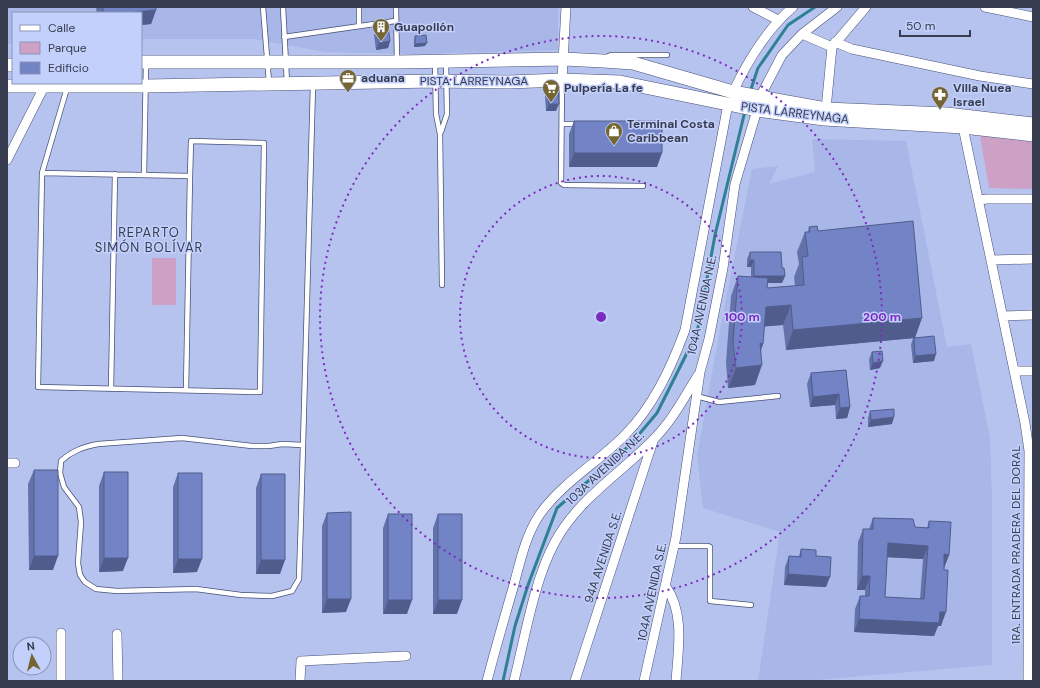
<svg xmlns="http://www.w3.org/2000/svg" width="1040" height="688" viewBox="0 0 1040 688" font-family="'DM Sans',sans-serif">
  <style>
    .built { fill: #a8b6e8 }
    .green { fill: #cca1c5 }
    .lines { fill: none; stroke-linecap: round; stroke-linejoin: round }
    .stream { stroke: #2e8194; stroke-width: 3 }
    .lane-casing { stroke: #475176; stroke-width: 6 }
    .street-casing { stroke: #475176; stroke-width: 10 }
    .secondary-casing { stroke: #475176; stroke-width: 14 }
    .lane { stroke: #fff; stroke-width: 4.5 }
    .street { stroke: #fff; stroke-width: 9 }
    .secondary { stroke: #fff; stroke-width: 13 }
    .wall { fill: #6372aa; fill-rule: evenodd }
    .shaded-wall { fill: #505c8b }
    .building { fill: #7384c6; stroke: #505c8b; fill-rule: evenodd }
    .ring { fill: none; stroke: #7b2cbf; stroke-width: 2; stroke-dasharray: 2 4 }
    .labels { text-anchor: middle; stroke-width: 3; stroke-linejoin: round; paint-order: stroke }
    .poi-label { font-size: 12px; font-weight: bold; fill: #373c4e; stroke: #c3d0fc; text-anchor: start }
    .street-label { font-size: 12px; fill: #373c4e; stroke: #c3d0fc }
    .neighbourhood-label { font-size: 13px; letter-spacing: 1px; fill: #373c4e; stroke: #c3d0fc }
    .centre { fill: #7b2cbf; stroke: #c3d0fc; stroke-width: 2 }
    .ring-label { font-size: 12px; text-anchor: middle; font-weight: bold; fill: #7b2cbf; stroke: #c3d0fc; stroke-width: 3; stroke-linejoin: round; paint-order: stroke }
  </style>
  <rect width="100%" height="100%" fill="#b7c3ef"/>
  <path class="built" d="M7,7H558V50L415,54L325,52L254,39H141V13H13V44H7Z
    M812,139L906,141L947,347L971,344L990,438L992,499V665L805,681H758L780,532L703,508L697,456L720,329L752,169L778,166L769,184L815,172Z"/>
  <path class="green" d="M980,136L1033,142V189L989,188Z
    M152,258H176V305H152Z"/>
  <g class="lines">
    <path class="stream" d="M750,92L758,68L788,25L815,7
      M503,681L515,626L528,585L557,508L630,445L657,413L697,333L715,235L745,111"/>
    <defs>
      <path id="lane" d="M263,7L269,82
        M283,7L287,83
        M359,7V25
        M396,7L397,61
        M284,37L395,21
        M604,58L611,55H667
        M435,63L436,114L440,134L442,285
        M562,82L561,183L564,185L643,186
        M562,124H578
        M441,132L447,114L446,62
        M42,173L190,176L191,141L264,143L260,392L38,387L42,173L67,88
        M144,175L146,64
        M111,389L115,174
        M186,390L190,176
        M696,396L719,402L778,396
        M303,445L282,444L269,446H252L182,438L98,444C83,447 72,451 61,461L60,473L64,487L79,507L81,522L78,563L80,575L85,582L96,589L117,591L196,589L241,595L272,596L292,591L299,579L301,517L313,85
        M674,546H708L710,547V601L751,605"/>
      <path id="street" d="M753,7L778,20
        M985,7L1033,17
        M802,34L832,47
        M835,42L852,49L980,76L1033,84
        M562,80L566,7
        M733,92C748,60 766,30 793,7
        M760,97L782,55L802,34L837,7
        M826,109L832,47L866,7
        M963,127L1025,423L1029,451L1028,681
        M7,160L45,85
        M980,200L987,199H1033
        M992,260L1033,259
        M1003,316L1033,315
        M1014,371H1033
        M7,463H15
        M666,587C685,613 678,651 676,681
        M61,633V681
        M117,634L118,681
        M300,681L301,661L406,656
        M487,681C495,650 504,619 513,588C520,563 525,536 540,514C562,483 597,463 624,436C653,407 671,368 685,330L728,104
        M514,681C525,638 534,580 555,542C578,499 620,474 653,440C672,421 684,398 698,375
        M575,681L653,441
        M644,681L676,537L700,372L709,339L723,268L735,184L757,110"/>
      <path id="secondary" d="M141,62H397L564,59L603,61L633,63L733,92L826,109L947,114L1033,124
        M7,65H13
        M7,86H146L435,81L508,82L562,80L620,82L757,110L824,119L963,127L1033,135"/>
    </defs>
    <use href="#lane" class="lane-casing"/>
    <use href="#street" class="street-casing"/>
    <use href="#secondary" class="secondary-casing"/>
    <use href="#lane" class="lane"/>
    <use href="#street" class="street"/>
    <use href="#secondary" class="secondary"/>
  </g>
  <path class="wall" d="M97,7H156V10L151,24L141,25V13H97L96,9Z
    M377,28L390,41L388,48L376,50L374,35Z
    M415,36L425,46L414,47V40Z
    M548,89L556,111H546L545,96Z
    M574,121L657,167H569V134Z
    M809,227L818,231L915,337L934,361L913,363L911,345L913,338L786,350L783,325L764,326L763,344L761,350L755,385L728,388L726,362L731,296L738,276L751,277V267H747V259L750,252L782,268L785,276L782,283H767V288L795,286L794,277L799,264L797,252L805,232H808Z
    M872,352L880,368L870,370L869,359Z
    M846,370L850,407L847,418L836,419L835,405L810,407L807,384L811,373Z
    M870,411L892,424L868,427V418Z
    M34,470L53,570H29L28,484Z
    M104,472L123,571L99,572V486Z
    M178,473L197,572L173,573V487Z
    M261,474L280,574H256V488Z
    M327,513L346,612L322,613V526Z
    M388,514L407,614H383V528Z
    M438,514L457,614H433V528Z
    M873,518L915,527L927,528L929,521L949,555L944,568L941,626H938L934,636L854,632L855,609L860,596H865V590H857L858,542L863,529H869ZM887,557L923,559L920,599L885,597Z
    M801,549L816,556L826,587L784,585L785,567L789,556H799Z"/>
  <path class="shaded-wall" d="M156,10L151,24L141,25V13H125Z
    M390,41L388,48L376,50L379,43Z
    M427,43L425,46L414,47L415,44Z
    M549,104H559L556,111H546Z
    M574,153H662L657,167H569Z
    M750,260H754L751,267H747Z
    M754,276H785L782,283H751Z
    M791,305L783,325L758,327L766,307Z
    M922,318L915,338L786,350L793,330Z
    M760,343L763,344L756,363Z
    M936,354L934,361L913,363L915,356Z
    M883,361L880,368L870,370L873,363Z
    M762,365L755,385L728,388L736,368Z
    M839,394L835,405L810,407L813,397Z
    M850,407L847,418L836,419L840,408Z
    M894,417L892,424L868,427L871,420Z
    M888,543L928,546L923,559L883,557Z
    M944,554L949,555L944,568Z
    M34,556H58L53,570H29Z
    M104,558H128L123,571L99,572Z
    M178,559H202L197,572L173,573Z
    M261,560H285L280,574H256Z
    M788,574L830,577L826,587L784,585Z
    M862,576H870L865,590H857Z
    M327,599H351L346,612L322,613Z
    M388,600H412L407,614H383Z
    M438,600H462L457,614H433Z
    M940,612H946L941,626H938L934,636L854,632L859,619Z"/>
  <path class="building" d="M103,7H156V10L125,13H103Z
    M388,26L390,41L379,43L377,28Z
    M426,35L427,43L415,44V36Z
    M558,88L559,104H549L548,89Z
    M574,121H662V153H574Z
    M913,221L922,318L793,330L791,305L766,307L763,344L760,343L762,365L736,368L733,342L738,276L768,278L767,288L804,285L802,257L808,256L805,232H810L809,227L817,226L818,231Z
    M750,252H781L782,268H784L785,276H754V260H750Z
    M934,336L936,354L915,356L914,338Z
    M882,351L883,361L873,363L872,352Z
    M846,370L850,407L840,408L839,394L813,397L811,373Z
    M894,409V417L871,420L870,411Z
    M34,470H58V556H34Z
    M104,472H128V558H104Z
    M178,473H202V559H178Z
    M261,474H285V560H261Z
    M351,512V599H327V513Z
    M388,514H412V600H388Z
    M438,514H462V600H438Z
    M873,518L913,519L915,527L929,528V521L951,522L949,555L944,554V570H948L946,612H940L939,623L859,619L860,596H869L870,576H862L863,529H873ZM888,543L928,546L924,599L885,597Z
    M801,549L816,550V556L831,557L830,577L788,574L789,556L801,557Z"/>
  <g class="ring">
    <circle cx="601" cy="317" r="141"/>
    <circle cx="601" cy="317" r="281"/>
  </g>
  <defs>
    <symbol id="building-pin" viewBox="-11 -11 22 30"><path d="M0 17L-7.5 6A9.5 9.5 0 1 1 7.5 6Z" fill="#756532" stroke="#c3d0fc"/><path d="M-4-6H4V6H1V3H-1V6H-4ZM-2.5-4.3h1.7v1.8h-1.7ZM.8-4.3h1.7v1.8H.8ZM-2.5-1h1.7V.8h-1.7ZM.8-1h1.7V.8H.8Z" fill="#fff"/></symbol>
    <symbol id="office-pin" viewBox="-11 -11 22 30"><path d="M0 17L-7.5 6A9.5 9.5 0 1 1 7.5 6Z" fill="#756532" stroke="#c3d0fc"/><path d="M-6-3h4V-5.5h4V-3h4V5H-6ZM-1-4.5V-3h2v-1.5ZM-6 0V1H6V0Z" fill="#fff"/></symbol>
    <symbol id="supermarket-pin" viewBox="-11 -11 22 30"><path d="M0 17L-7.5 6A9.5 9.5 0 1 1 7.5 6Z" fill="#756532" stroke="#c3d0fc"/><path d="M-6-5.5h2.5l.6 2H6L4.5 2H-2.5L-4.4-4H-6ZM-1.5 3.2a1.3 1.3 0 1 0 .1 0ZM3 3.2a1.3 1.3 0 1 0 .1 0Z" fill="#fff"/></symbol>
    <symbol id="pharmacy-pin" viewBox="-11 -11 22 30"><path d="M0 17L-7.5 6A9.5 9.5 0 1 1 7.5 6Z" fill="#756532" stroke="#c3d0fc"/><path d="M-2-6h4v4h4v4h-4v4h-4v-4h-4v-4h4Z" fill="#fff"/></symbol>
    <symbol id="shop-pin" viewBox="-11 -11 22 30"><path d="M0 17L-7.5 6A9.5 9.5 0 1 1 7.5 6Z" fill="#756532" stroke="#c3d0fc"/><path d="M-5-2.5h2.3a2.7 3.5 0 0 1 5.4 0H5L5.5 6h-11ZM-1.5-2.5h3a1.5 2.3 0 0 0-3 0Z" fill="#fff"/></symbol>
  </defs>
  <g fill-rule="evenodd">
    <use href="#building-pin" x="371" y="17" width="20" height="27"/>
    <use href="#office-pin" x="338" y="68" width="20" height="27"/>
    <use href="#supermarket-pin" x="541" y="78" width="20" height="27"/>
    <use href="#pharmacy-pin" x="930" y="85" width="20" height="27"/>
    <use href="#shop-pin" x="604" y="121" width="20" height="27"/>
  </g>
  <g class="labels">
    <g class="poi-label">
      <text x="394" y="31">Guapollón</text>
      <text x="361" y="82">aduana</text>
      <text x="564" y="92">Pulpería La fe</text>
      <text x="953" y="92">Villa Nuea<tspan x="953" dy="14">Israel</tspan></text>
      <text x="627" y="128">Terminal Costa<tspan x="627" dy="14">Caribbean</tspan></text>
    </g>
    <g class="street-label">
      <text x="474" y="85">PISTA LARREYNAGA</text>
      <text transform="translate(795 113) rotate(7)" y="4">PISTA LARREYNAGA</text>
      <text transform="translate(702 305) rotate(-78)" y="4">104A AVENIDA N.E.</text>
      <text transform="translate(605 468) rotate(-43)" y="4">103A AVENIDA N.E.</text>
      <text transform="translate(1016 545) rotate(-90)" y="4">1RA. ENTRADA PRADERA DEL DORAL</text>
      <text transform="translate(603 557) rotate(-72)" y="4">94A AVENIDA S.E.</text>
      <text transform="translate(652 592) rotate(-78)" y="4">104A AVENIDA S.E.</text>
    </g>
    <g class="neighbourhood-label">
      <text x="149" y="237">REPARTO<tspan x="149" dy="15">SIMÓN BOLÍVAR</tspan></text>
    </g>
  </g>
  <circle cx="601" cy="317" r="6" class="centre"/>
  <g class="ring-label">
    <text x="742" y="321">100 m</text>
    <text x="882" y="321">200 m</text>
  </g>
  <rect width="1040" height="688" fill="none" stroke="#373c4e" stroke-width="16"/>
  <rect x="12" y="12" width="130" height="72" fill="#c3d0fc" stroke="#8b95b6"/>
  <rect x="20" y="25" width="20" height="6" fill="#ffffff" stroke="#8b95b6"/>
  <text x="48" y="32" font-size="12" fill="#373c4e">Calle</text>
  <rect x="20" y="42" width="20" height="12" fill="#cca1c5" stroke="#8b95b6"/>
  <text x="48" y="52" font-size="12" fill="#373c4e">Parque</text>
  <rect x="20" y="62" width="20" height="12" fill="#7384c6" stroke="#8b95b6"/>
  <text x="48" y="72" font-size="12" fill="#373c4e">Edificio</text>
  <g transform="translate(32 656) rotate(353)"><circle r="19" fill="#c3d0fc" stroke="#8b95b6"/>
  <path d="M0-3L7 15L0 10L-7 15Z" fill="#756532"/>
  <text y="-6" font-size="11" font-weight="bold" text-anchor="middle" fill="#373c4e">N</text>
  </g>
  <path d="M900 30v6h70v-6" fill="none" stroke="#373c4e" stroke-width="2"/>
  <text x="906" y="30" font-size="12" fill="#373c4e" stroke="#c3d0fc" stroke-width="3" paint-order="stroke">50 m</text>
</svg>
